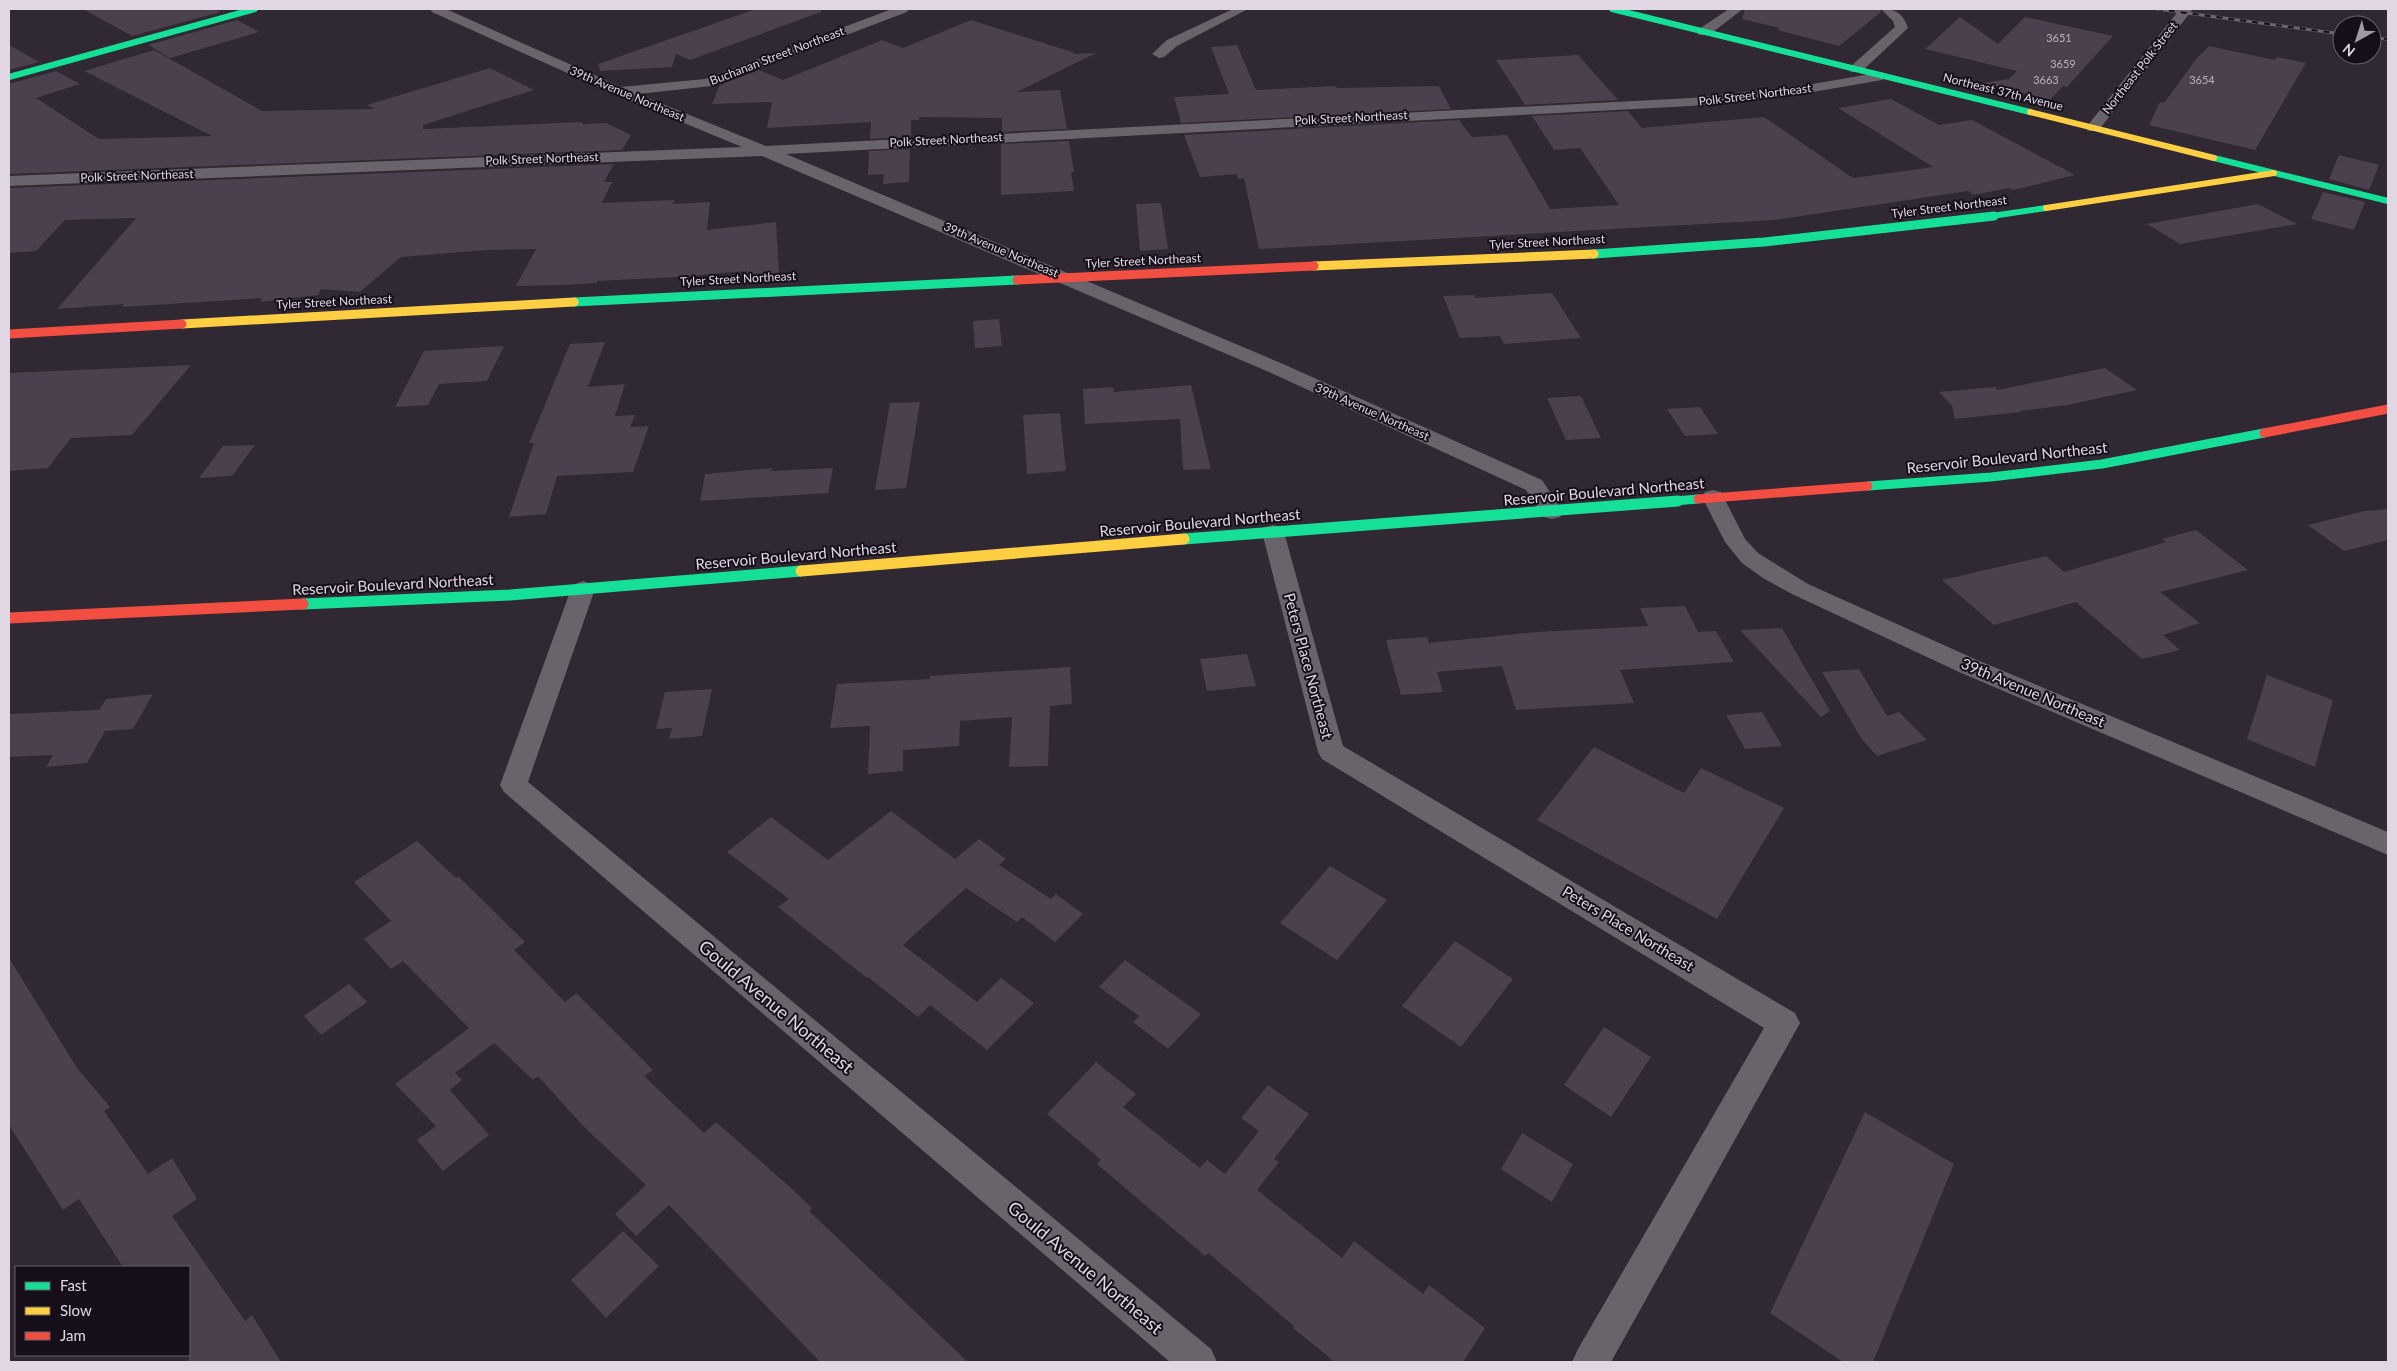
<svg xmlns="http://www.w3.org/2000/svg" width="2397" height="1371" viewBox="0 0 2397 1371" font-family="Lato,sans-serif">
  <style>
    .building { fill: #4a404e }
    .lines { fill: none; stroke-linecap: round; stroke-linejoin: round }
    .street { fill: #69646c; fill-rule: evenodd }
    .fast-far2 { stroke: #16e098; stroke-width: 6 }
    .fast-far1 { stroke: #16e098; stroke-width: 9 }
    .fast { stroke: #16e098; stroke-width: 11 }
    .slow-far2 { stroke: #ffcf43; stroke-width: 6 }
    .slow-far1 { stroke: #ffcf43; stroke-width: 9 }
    .slow { stroke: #ffcf43; stroke-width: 11 }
    .jam-far1 { stroke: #f24e42; stroke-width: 9 }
    .jam { stroke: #f24e42; stroke-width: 11 }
    .rail-casing { stroke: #6c656e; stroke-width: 3 }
    .rail { stroke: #160f19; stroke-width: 2; stroke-dasharray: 6; stroke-linecap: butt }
    .labels { text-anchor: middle; stroke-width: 4; stroke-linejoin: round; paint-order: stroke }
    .far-number-label { font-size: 11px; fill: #bab0be }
    .far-street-label { font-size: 12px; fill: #e0d6e4; stroke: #160f19 }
    .street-label { font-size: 15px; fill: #e0d6e4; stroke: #160f19 }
    .near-street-label { font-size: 18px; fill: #e0d6e4; stroke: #160f19 }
  </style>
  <rect width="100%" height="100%" fill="#302833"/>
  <path class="building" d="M83,9H214L221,12L132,36Z
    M756,9H821V12L690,60L676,54L672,67L600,71L598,64Z
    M1745,9H1879L1881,12L1839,46L1777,30L1780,28L1742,19Z
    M1960,17L1998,44L2025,17L2113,36L2067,87L2063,86L2050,100L1982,83L2009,79L2017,71L1925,49Z
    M237,20L259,32L170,58L148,45Z
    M971,20L1075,53L1072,54L1096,53L1017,92L1060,90L1067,129L1002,132V118L920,117L919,120H911V137L870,139L871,122L767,128L772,102L712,104L720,85L759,70L783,80L882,40L903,48Z
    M9,45L39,62L9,70Z
    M1237,45L1256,90L1336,86L1337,88L1439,86L1451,109L1181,123L1174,97L1229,94L1211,47Z
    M2209,46L2275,60L2277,57L2306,63L2255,150L2149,125L2160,102L2164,103L2197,58Z
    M154,50L262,111L375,109L367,105L490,68L534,90L423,125V129L583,122L582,124L606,123L631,135L622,150L9,174V84L56,71L80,84L36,98L99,139L212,136L84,71Z
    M1578,55L1618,100L1525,105L1496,60Z
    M1891,99L1939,125L1972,120L2075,175L2013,190L2009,188L1973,195L1968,191L1775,220L1259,249L1244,178L1238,179L1237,174L1200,177L1184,135L1459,120L1472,137L1507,135L1550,209L1619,205L1580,148L1554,150L1532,116L1628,111L1642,128L1764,117L1853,178L1933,167L1838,108Z
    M1069,141L1074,172H1071L1074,191L1001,195V144Z
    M910,149L909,182L883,184L884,174L868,175L869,151Z
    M2339,155L2379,165L2369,190L2329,179Z
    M614,164L604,182H612L602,203L675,200L672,204L710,202L707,230L776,222L779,273L746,274L747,271L678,277L597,281V283L564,285L516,286L536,249L487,250L401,257L360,292L321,289L318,295L260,302L262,298L122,307L124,304L57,309L136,218L65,220L36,251L9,253V188Z
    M2323,192L2365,202L2354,230L2311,219Z
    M1161,203L1168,249L1140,251L1136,204Z
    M2258,204L2297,224L2180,244L2147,224Z
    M1552,293L1581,338L1504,344L1500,336L1460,338L1443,296L1474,295L1475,298Z
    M999,319L1002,346L975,348L973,321Z
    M605,342L588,387L625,384L615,416L635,415L630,427L649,426L633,472L557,476L546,514L509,517L534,443H529L570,344Z
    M504,346L487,381L439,384L428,405L395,407L424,351Z
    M191,365L132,435L71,438L48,468L9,471V373Z
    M2105,368L2137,390L2067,405L2020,411L2021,412L1955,419L1952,406L1939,392L1995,387L1998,390Z
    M1191,385L1211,469L1183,470L1180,419L1085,424L1083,389L1113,387L1114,392Z
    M1581,396L1601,438L1566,440L1547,398Z
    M920,402L906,488L875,490L890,403Z
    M1700,407L1718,434L1685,436L1667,409Z
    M1060,413L1066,471L1027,474L1023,415Z
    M255,445L232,476L199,478L223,446Z
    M772,468L771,471L833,468L828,493L700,501L705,474Z
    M2388,509V540L2344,551L2308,525L2365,511Z
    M2196,530L2248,570L2160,592L2200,623L2163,635L2180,650L2142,659L2076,602L1994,625L1942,580L2046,556L2064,572L2166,542L2162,539Z
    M1685,606L1698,632L1716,631L1734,662L1620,670L1634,703L1516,710L1502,666L1437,672L1443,692L1401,695L1386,640L1427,637L1429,643L1537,632L1648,626L1640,608Z
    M1782,628L1830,711L1821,717L1740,630Z
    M1247,654L1256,686L1207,691L1200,659Z
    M1070,667L1072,704L1050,706L1048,766L1009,767L1012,717L960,721L959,746L903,750V771L868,774L870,726L830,728L837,684L930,679V676Z
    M1859,669L1887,716L1899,712L1927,740L1877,756L1861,738L1822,672Z
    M2267,675L2333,700L2315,767L2247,739Z
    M712,689L702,736L669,739L672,728L656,729L665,692Z
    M153,694L133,729L105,731L87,763L46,767L53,755L9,757V714L99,710L106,699Z
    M1762,712L1782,746L1745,749L1726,715Z
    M1594,747L1684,793L1701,768L1784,808L1717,919L1537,820Z
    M891,811L955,859L979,839L1006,859L999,865L1051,899L1056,894L1083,914L1055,942L1022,917L1017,922L966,888L903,945L977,1002L1001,978L1034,1003L987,1050L930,1005L918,1017L868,977L867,978L778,907L789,899L727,852L771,817L828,860Z
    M417,841L456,878L458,876L525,942L514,950L565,1002L576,993L653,1070L644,1076L704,1133L716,1122L790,1187L812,1208L809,1211L968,1362H820L669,1205L636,1236L615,1214L646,1185L583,1126L538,1076L533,1080L494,1043L455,1073L462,1080L450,1090L489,1135L443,1171L417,1140L436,1126L395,1084L469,1028L403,961L391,969L364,939L391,921L354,882Z
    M1330,866L1387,900L1337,960L1280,923Z
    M1455,941L1513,979L1461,1047L1402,1006Z
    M9,958L77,1068L110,1107L104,1111L148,1174L172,1158L197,1199L172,1216L245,1321L252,1315L281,1362H189V1267H123L79,1199L63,1210L9,1125Z
    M1125,960L1201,1014L1168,1049L1133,1022L1139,1016L1099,987Z
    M349,984L367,1002L321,1035L304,1016Z
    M1604,1027L1651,1057L1611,1117L1564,1085Z
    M1096,1062L1136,1094L1123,1107L1200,1168L1207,1160L1225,1174L1259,1131L1241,1118L1268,1085L1309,1114L1274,1159L1279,1162L1257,1190L1342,1258L1354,1241L1423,1294L1429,1285L1485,1328L1463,1362H1335L1293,1328L1294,1326L1208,1253L1205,1256L1097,1164L1101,1160L1047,1114Z
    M1865,1112L1954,1164L1873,1362H1843L1770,1313Z
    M1522,1133L1573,1164L1552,1202L1501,1169Z
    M623,1231L659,1266L606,1318L571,1280Z"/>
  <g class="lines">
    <path class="street" d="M430,9H446L621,87L705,79L892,9H909L907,12L712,86L638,94L766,146L1691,98L1807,85L1882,72L1889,76L1882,80L1807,93L1691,106L786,154L1283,364L1542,480L1563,512L1560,517L1552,519L1544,517L1526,490L1269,372L762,156L9,186V176L742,147L614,94L432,12Z
      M1233,9H1248L1177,46L1164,57L1159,58L1152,54L1167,40Z
      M1729,9H1743L1709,35H1699L1697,32L1699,29Z
      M1881,9C1896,9 1903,13 1908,28L1861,72H1851L1849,69L1851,66L1895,27L1893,21Z
      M2180,9H2193L2098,131H2088L2086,128L2088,125Z
      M1713,490L1721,492L1745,539L1758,553L1808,584L1977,660L2388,832V855L1959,672L1792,594L1763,578L1742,563L1725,542L1702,497L1705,492Z
      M1273,525L1281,527L1284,532L1343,746L1795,1013L1800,1023L1611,1362H1572L1578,1349L1764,1028L1322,759L1318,752L1262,532L1265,527Z
      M583,581L591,584L595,589L528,782L1211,1349L1217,1362H1170L504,792L500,785L571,589L575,584Z"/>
    <path class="fast-far2" d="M1612,9L2030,112
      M9,77L255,9
      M2214,158L2388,201
      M1985,217L2046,208"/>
    <path class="fast-far1" d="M1594,254L1764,242L1994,216
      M574,302L1017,280
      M1868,486L1991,477L2102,464L2264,433
      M1662,502L1698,499"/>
    <path class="fast" d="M1184,539L1678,501
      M303,604L510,595L801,571"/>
    <path class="slow-far2" d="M2030,112L2214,158
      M2046,208L2274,173"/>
    <path class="slow-far1" d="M1314,266L1594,254
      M182,324L574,302"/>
    <path class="slow" d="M801,571L1184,539"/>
    <path class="jam-far1" d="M1017,280L1314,266
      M9,334L182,324
      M2264,433L2388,409
      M1698,499L1868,486"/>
    <path class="jam" d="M9,618L303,604"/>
    <defs>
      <path id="rail" d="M2157,9L2342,34
        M2372,38L2388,39"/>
    </defs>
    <use href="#rail" class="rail-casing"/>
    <use href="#rail" class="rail"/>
  </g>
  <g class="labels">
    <g class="far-number-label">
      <text x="2059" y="42">3651</text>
      <text x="2063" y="68">3659</text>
      <text x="2046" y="84">3663</text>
      <text x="2202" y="84">3654</text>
    </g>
    <g class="far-street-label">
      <text transform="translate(777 56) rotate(-21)" y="4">Buchanan Street Northeast</text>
      <text transform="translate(2140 68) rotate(-52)" y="4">Northeast Polk Street</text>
      <text transform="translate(2003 92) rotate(14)" y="4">Northeast 37th Avenue</text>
      <text transform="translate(627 94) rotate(23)" y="4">39th Avenue Northeast</text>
      <text transform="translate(1755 95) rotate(-7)" y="4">Polk Street Northeast</text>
      <text transform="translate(1351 118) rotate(-3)" y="4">Polk Street Northeast</text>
      <text transform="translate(946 140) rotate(-3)" y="4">Polk Street Northeast</text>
      <text transform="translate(542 159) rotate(-2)" y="4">Polk Street Northeast</text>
      <text transform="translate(137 176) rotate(-2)" y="4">Polk Street Northeast</text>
      <text transform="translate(1949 207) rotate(-7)" y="4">Tyler Street Northeast</text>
      <text transform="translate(1547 242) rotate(-3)" y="4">Tyler Street Northeast</text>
      <text transform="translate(1001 250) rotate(23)" y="4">39th Avenue Northeast</text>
      <text transform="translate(1143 261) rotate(-3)" y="4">Tyler Street Northeast</text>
      <text transform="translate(738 279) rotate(-3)" y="4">Tyler Street Northeast</text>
      <text transform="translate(334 302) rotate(-3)" y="4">Tyler Street Northeast</text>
      <text transform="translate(1372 412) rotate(24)" y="4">39th Avenue Northeast</text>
    </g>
    <g class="street-label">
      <text transform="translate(2007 458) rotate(-6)" y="5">Reservoir Boulevard Northeast</text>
      <text transform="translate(1604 492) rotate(-5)" y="5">Reservoir Boulevard Northeast</text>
      <text transform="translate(1200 523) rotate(-5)" y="5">Reservoir Boulevard Northeast</text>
      <text transform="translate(796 556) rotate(-5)" y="5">Reservoir Boulevard Northeast</text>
      <text transform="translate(393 585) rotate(-3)" y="5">Reservoir Boulevard Northeast</text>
      <text transform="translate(1308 666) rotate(75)" y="5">Peters Place Northeast</text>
      <text transform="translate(2033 693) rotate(23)" y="5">39th Avenue Northeast</text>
      <text transform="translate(1628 929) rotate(31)" y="5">Peters Place Northeast</text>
    </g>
    <g class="near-street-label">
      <text transform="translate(776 1007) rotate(40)" y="6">Gould Avenue Northeast</text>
      <text transform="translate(1085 1268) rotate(40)" y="6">Gould Avenue Northeast</text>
    </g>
  </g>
  <rect width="2397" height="1371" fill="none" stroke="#e0d6e4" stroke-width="20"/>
  <rect x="15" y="1266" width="175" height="90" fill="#160f19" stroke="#675f6a"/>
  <rect x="25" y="1282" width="25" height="8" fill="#16e098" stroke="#675f6a"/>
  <text x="60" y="1291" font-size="15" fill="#e0d6e4">Fast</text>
  <rect x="25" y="1307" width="25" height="8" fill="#ffcf43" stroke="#675f6a"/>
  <text x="60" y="1316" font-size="15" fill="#e0d6e4">Slow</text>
  <rect x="25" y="1332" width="25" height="8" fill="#f24e42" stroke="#675f6a"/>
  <text x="60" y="1341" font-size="15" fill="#e0d6e4">Jam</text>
  <g transform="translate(2357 40) rotate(219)"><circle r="24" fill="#160f19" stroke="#675f6a"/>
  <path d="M0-4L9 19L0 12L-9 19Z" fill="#a299a6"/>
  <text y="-8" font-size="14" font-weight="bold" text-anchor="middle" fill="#e0d6e4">N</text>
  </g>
</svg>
